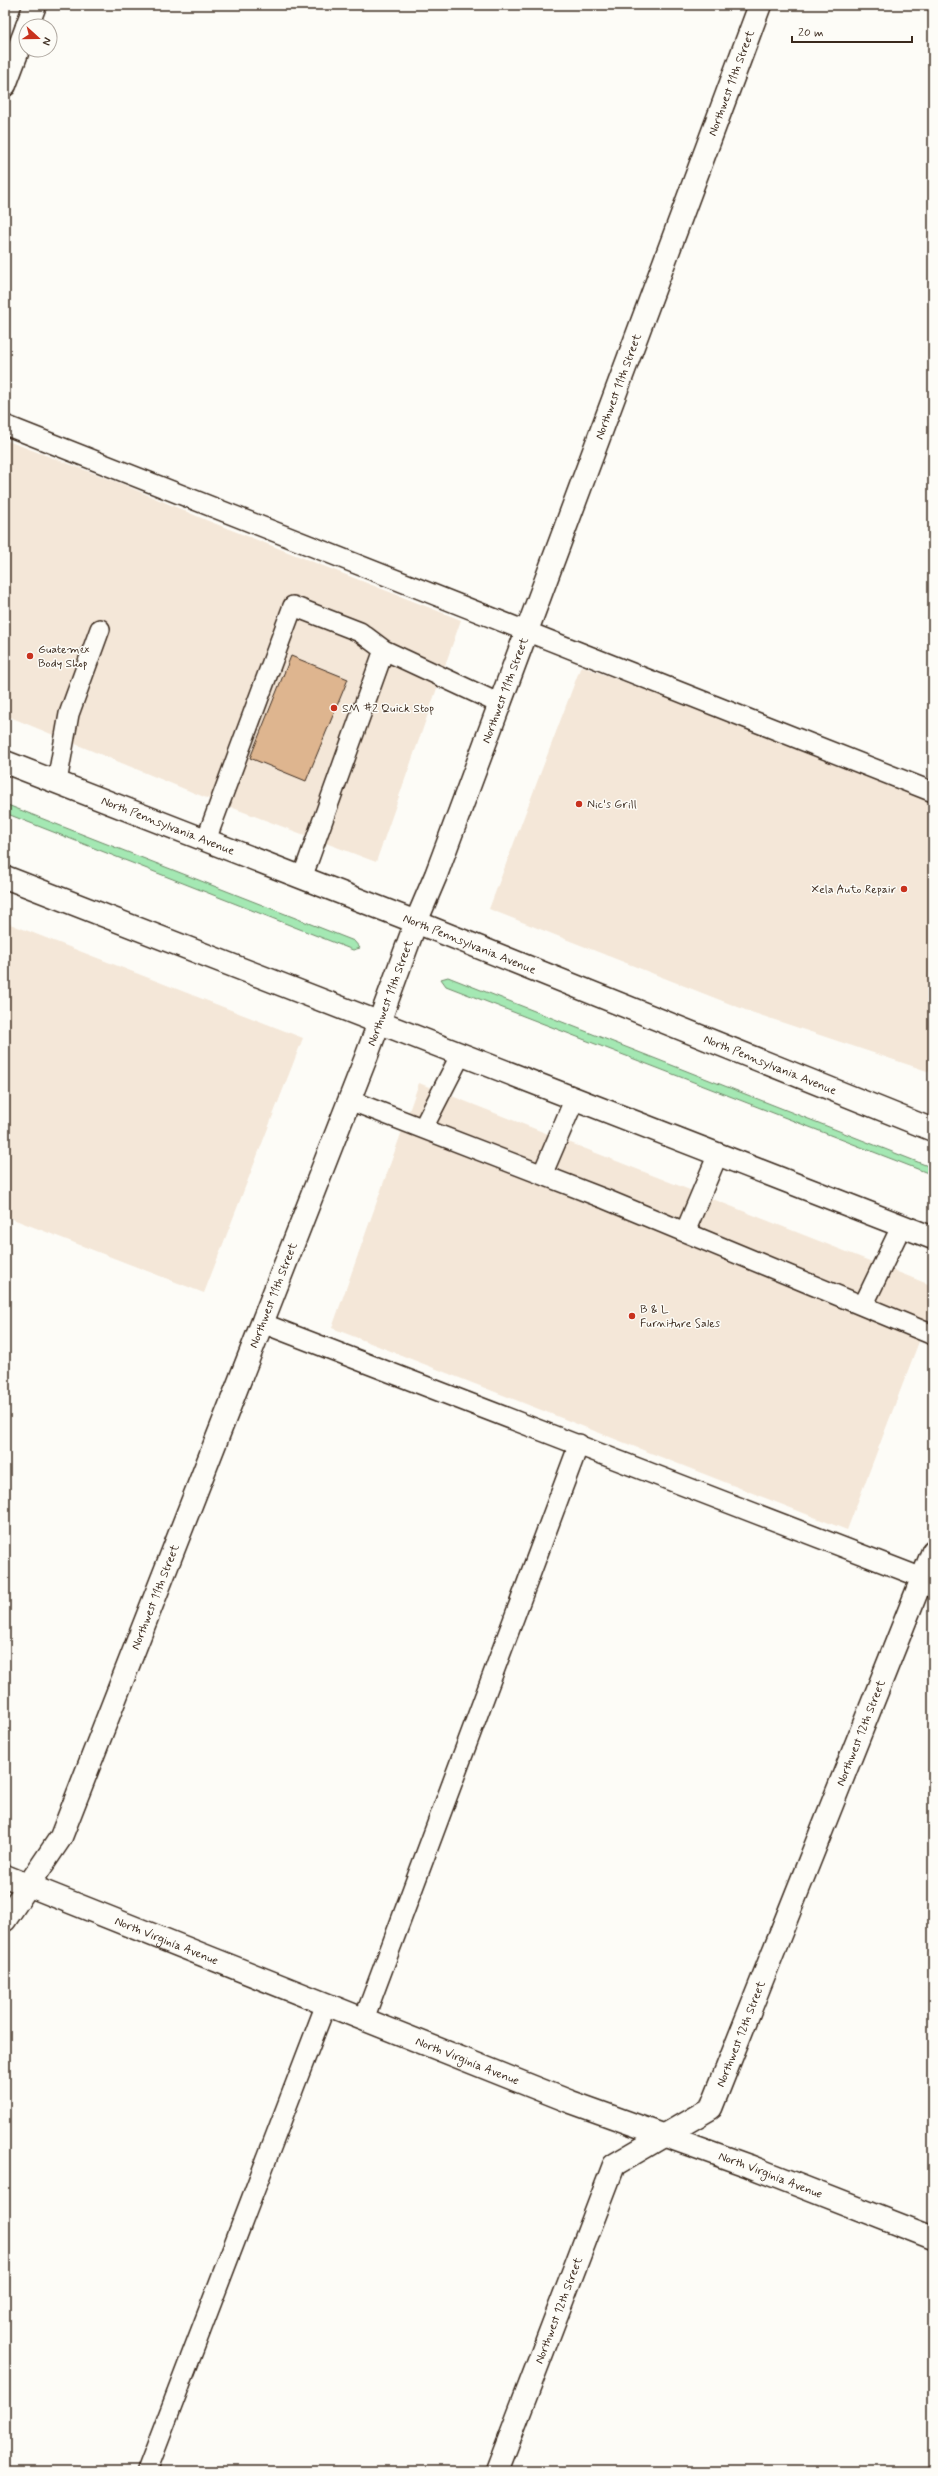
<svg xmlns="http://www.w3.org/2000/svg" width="938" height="2476" viewBox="0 0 938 2476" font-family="Mynerve,sans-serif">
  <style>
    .built { fill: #f4e7d8 }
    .green { fill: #a4e8b3; stroke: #708968 }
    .building { fill: #deb58f; stroke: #3b2a1e }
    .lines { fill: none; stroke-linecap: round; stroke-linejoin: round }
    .lane-casing { stroke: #3b2a1e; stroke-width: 22 }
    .street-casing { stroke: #3b2a1e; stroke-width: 25 }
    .primary-casing { stroke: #3b2a1e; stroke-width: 25 }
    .lane { stroke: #fdfcf7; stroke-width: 19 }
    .street { stroke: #fdfcf7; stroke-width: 22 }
    .primary { stroke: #fdfcf7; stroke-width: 22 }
    .poi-dot { fill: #c8321e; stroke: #fdfcf7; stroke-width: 1.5 }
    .labels { text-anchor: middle; stroke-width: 3; stroke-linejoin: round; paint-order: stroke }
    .street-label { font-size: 12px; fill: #3b2a1e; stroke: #fdfcf7 }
    .poi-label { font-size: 12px; fill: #3b2a1e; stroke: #fdfcf7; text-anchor: start }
  </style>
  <rect width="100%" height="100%" fill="#fdfcf7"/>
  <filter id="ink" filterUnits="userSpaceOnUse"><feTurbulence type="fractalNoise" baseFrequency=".025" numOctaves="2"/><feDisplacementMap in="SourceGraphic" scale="8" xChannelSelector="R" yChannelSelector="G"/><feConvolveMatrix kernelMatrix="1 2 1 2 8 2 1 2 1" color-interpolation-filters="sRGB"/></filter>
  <g filter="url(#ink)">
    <path class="built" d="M5,440L120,483L206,520L461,620L376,862L204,797L5,715Z
      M581,666L671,699L933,803V1073L748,1011L489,909Z
      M5,922L303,1038L204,1293L5,1216Z
      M419,1083L933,1286V1305L847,1530L332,1328Z"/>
    <path class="green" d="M5,804L354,941L360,948L353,950L5,813Z
      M448,977L933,1168V1175L446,986L441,979Z"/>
    <path class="building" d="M291,656L348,679L306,781L250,758Z"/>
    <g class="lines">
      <defs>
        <path id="lane" d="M5,425L933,792
          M57,782L69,714L100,629
          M206,840L293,606L360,632L384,650
          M302,878L384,650L500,704
          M349,1100L605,1199L933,1335
          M423,1128L461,1054
          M542,1175L575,1098
          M685,1232L718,1154
          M863,1306L902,1225
          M262,1323L933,1582
          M364,2019L579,1444
          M147,2471L326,2004"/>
        <g id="street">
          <path d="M27,26L35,5"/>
          <path d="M5,85L26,29"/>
          <path id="s1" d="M5,1876L571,2102L749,2166L933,2238"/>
          <path id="s2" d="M5,1920L61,1837L367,1055L416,922L436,875L760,5"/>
          <path id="s3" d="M497,2471L614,2165L711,2108L933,1551"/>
        </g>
        <g id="primary">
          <path id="s4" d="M5,762L416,922L933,1130"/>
          <path d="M5,877L933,1238"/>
        </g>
      </defs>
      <use href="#lane" class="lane-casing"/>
      <use href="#street" class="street-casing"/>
      <use href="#primary" class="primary-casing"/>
      <use href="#lane" class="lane"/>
      <use href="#street" class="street"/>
      <use href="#primary" class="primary"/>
    </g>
  </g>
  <g class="poi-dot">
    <circle cx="30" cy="656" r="4"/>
    <circle cx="334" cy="708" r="4"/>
    <circle cx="579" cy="804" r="4"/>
    <circle cx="904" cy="889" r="4"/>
    <circle cx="632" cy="1316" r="4"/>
  </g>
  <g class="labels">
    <g class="street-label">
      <text dy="4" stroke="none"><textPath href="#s2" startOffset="1978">Northwest 11th Street</textPath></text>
      <text dy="4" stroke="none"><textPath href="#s2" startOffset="1654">Northwest 11th Street</textPath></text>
      <text dy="4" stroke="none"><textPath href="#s2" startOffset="1330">Northwest 11th Street</textPath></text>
      <text dy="4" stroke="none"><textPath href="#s4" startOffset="175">North Pennsylvania Avenue</textPath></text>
      <text dy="4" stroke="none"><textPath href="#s4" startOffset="499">North Pennsylvania Avenue</textPath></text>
      <text dy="4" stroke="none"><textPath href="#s2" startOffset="1006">Northwest 11th Street</textPath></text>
      <text dy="4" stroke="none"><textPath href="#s4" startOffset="823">North Pennsylvania Avenue</textPath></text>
      <text dy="4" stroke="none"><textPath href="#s2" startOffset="682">Northwest 11th Street</textPath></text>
      <text dy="4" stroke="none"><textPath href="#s2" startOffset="358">Northwest 11th Street</textPath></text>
      <text dy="4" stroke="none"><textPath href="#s3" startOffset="844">Northwest 12th Street</textPath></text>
      <text dy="4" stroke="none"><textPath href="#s1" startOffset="174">North Virginia Avenue</textPath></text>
      <text dy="4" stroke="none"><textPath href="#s3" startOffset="520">Northwest 12th Street</textPath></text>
      <text dy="4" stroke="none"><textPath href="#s1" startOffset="498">North Virginia Avenue</textPath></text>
      <text dy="4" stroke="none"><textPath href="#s1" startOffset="822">North Virginia Avenue</textPath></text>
      <text dy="4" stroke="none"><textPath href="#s3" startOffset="172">Northwest 12th Street</textPath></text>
    </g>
    <g class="poi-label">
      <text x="38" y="653">Guatemex<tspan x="38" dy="14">Body Shop</tspan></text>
      <text x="342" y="712">SM #2 Quick Stop</text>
      <text x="587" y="808">Nic's Grill</text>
      <text x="896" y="893" text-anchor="end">Xela Auto Repair</text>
      <text x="640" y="1313">B &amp; L<tspan x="640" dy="14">Furniture Sales</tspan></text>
    </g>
  </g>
  <rect width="938" height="2476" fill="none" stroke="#fdfcf7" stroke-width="20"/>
  <rect x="10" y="10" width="918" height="2456" fill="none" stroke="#3b2a1e" stroke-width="1.5" filter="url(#ink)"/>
  <g transform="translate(38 38) rotate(111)"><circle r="19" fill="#fdfcf7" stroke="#afa8a0"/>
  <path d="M0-3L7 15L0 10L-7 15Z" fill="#c8321e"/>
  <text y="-6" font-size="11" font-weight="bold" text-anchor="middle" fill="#3b2a1e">N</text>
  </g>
  <path d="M792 36v6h120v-6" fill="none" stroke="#3b2a1e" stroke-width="2"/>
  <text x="798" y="36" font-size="12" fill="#3b2a1e" stroke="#fdfcf7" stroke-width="3" paint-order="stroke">20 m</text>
</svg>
